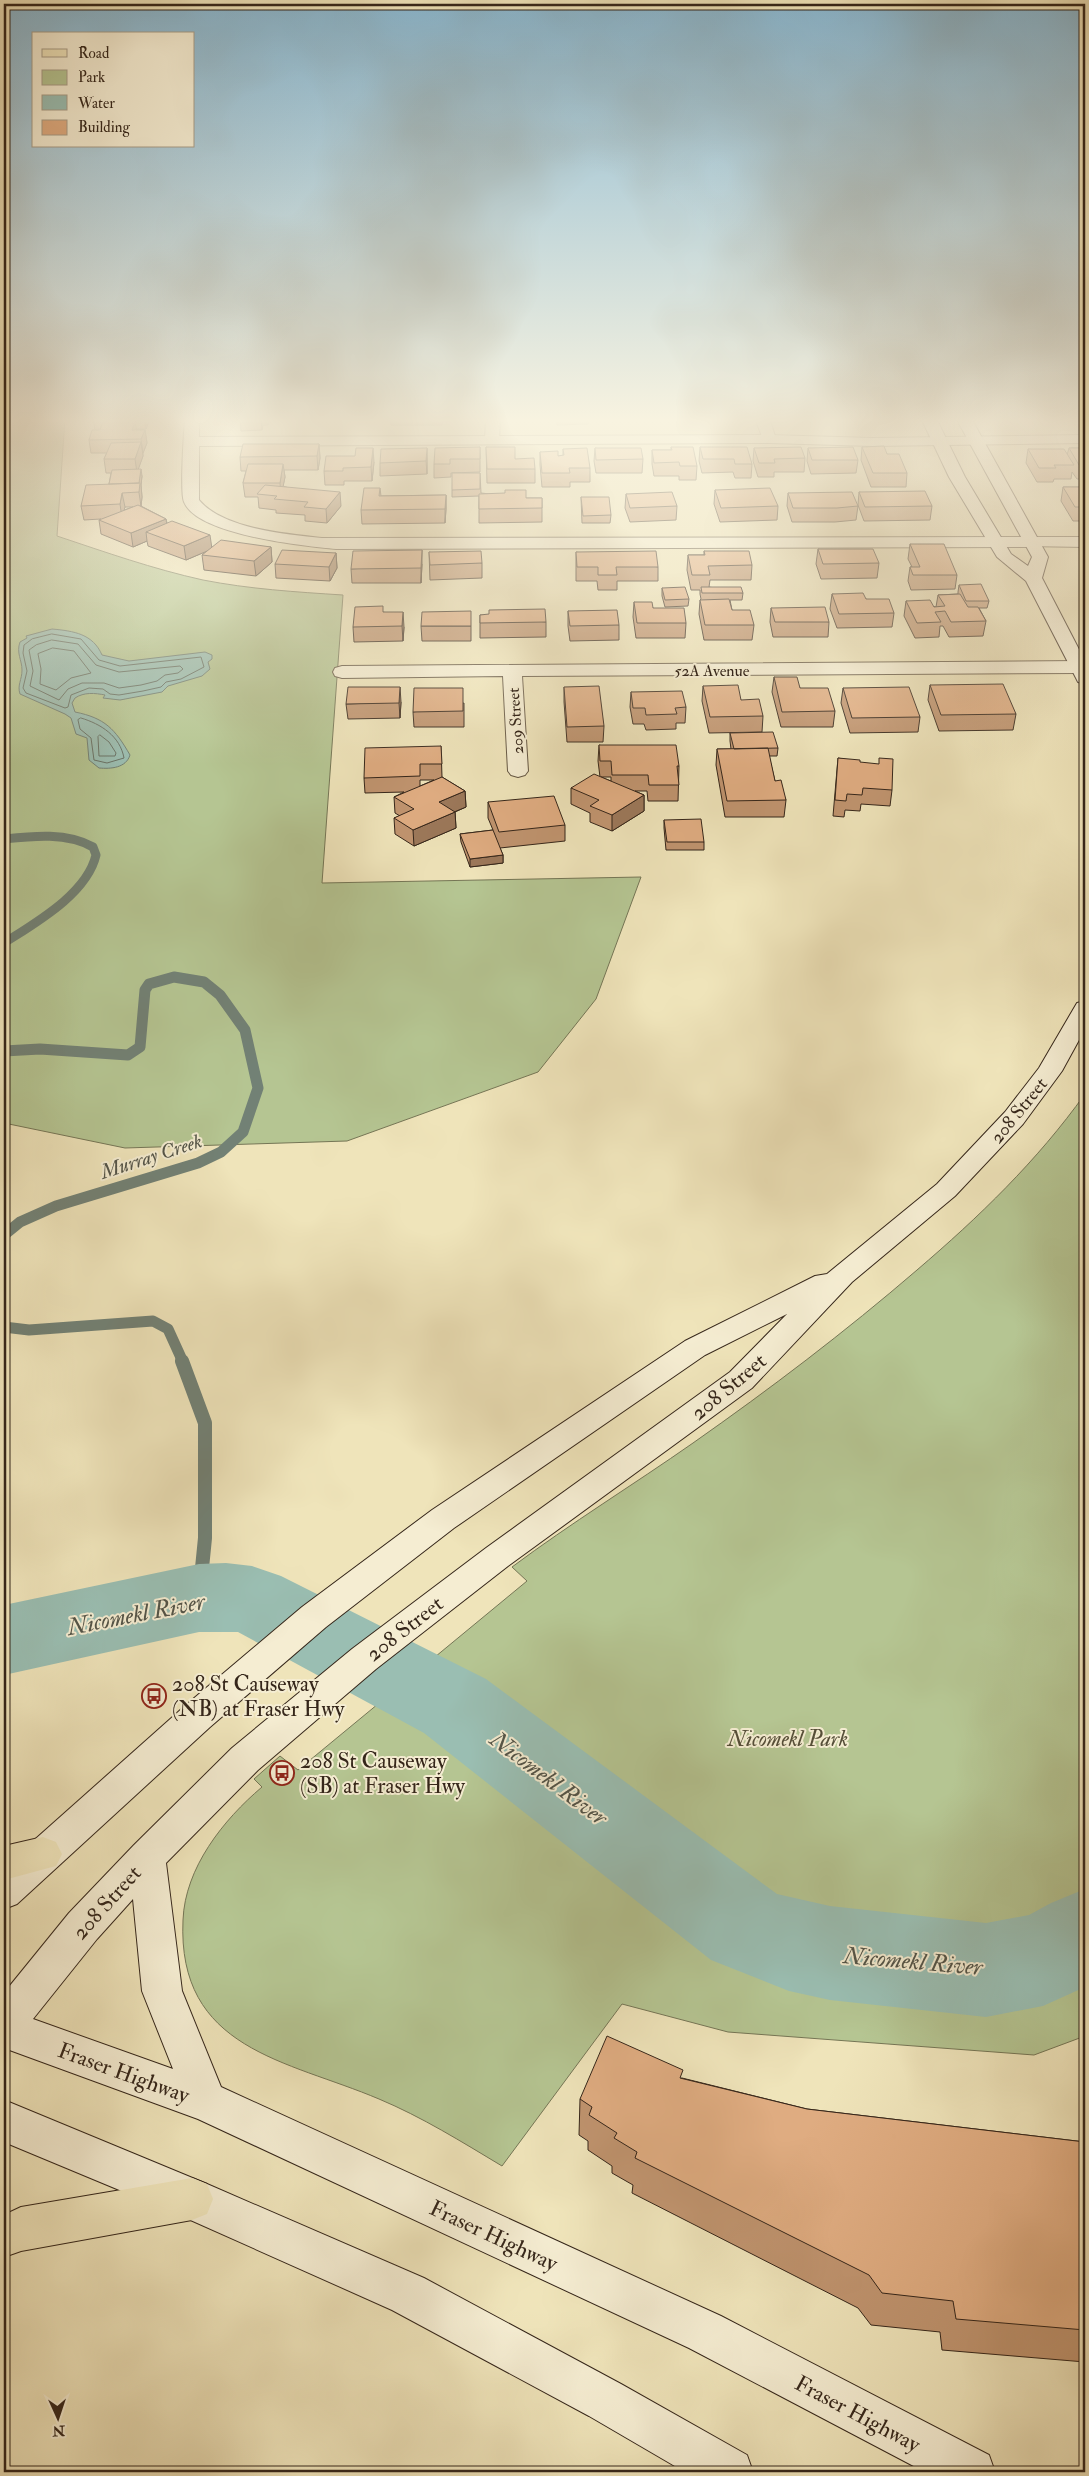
<svg xmlns="http://www.w3.org/2000/svg" width="1089" height="2476" viewBox="0 0 1089 2476" font-family="'IM FELL Double Pica',serif">
  <style>
    .green { fill: #b5c592; stroke: #757656 }
    .water { fill: #9abeb2; stroke: #728175 }
    .lines { fill: none; stroke-linecap: round; stroke-linejoin: round }
    .shore { stroke: #687266; stroke-width: 1 }
    .stream-far2 { stroke: #728175; stroke-width: 9 }
    .stream-far1 { stroke: #728175; stroke-width: 11 }
    .stream { stroke: #728175; stroke-width: 14 }
    .river { fill: #9abeb2; fill-rule: evenodd }
    .minor-casing { stroke: #645642; stroke-width: 2 }
    .tertiary-casing { stroke: #645642; stroke-width: 2 }
    .secondary-casing { stroke: #35261a; stroke-width: 2 }
    .primary-casing { stroke: #35261a; stroke-width: 2 }
    .minor { fill: #f5edd2; fill-rule: evenodd }
    .tertiary { fill: #f5edd2; fill-rule: evenodd }
    .secondary { fill: #f5edd2; fill-rule: evenodd }
    .primary { fill: #efe4ba; fill-rule: evenodd }
    .wall { fill: #c0946f; stroke: #35261a; fill-rule: evenodd }
    .shaded-wall { fill: #9c785a; stroke: #35261a }
    .building { fill: #dfac81; stroke: #35261a }
    .labels { text-anchor: middle; stroke-width: 4; stroke-linejoin: round; paint-order: stroke }
    .far-street-label { font-size: 16px; fill: #35261a; stroke: #f5edd2 }
    .street-label { font-size: 19px; fill: #35261a; stroke: #f5edd2 }
    .water-label { font-size: 20px; font-style: italic; fill: #535448; stroke: #f5edd2 }
    .near-street-label { font-size: 22px; fill: #35261a; stroke: #f5edd2 }
    .near-poi-label { font-size: 22px; fill: #35261a; stroke: #f5edd2; text-anchor: start }
    .near-park-label { font-size: 22px; font-style: italic; fill: #554e38; stroke: #f5edd2 }
    .near-water-label { font-size: 24px; font-style: italic; fill: #535448; stroke: #f5edd2 }
  </style>
  <rect width="100%" height="100%" fill="#efe4ba"/>
  <filter id="stains"><feTurbulence type="fractalNoise" baseFrequency=".004" numOctaves="4"/><feColorMatrix values="0 0 0 0 .2 0 0 0 0 .09 0 0 0 0 .02 0 0 0 .5 -.17"/></filter>
  <radialGradient id="worn" r=".72"><stop offset=".6" stop-color="#630" stop-opacity="0"/><stop offset="1" stop-color="#630" stop-opacity=".3"/></radialGradient>
  <path class="green" d="M4,418H65L57,536C105,552 153,569 203,580C249,589 296,592 343,595L322,883L641,877L596,999L538,1072L347,1141L125,1148L4,1123Z
    M1085,1094V2036L1034,2055L728,2032L622,2004L502,2166C462,2142 422,2117 379,2099C287,2060 177,2050 183,1920C185,1868 223,1820 262,1787L254,1779L280,1756L298,1770L527,1581L512,1567C571,1523 633,1485 693,1443C770,1389 845,1332 917,1270C979,1217 1037,1161 1085,1094Z"/>
  <path class="water" d="M52,629C74,631 93,634 102,655L129,661L205,652L212,655V659L208,662L210,669L202,676L168,686L162,692L120,700L103,698L105,695C95,693 84,692 75,698L72,703L75,712C105,718 115,729 130,755C126,768 111,769 99,768L89,760L87,738L76,734L71,718L65,714L20,694C17,685 22,680 22,670C22,660 16,653 20,642L27,638L26,636Z"/>
  <g class="lines">
    <path class="shore" d="M52,634L81,639L99,660L120,666L201,657L204,667L181,679L166,682L161,687L143,691L119,695L110,694L103,689L89,688L71,695L68,707L65,708L26,693L23,688L27,671L23,653L24,645L32,639Z
      M52,640L78,644L96,665L119,672L180,666L183,669L178,673L165,675L157,681L141,685L119,688L104,683H82L68,689L59,700L30,686L33,671L29,650L36,645Z
      M53,648L74,651L91,673L71,678L56,690L40,684L41,669L38,654Z
      M81,718C101,724 120,736 124,758L107,763L94,760L91,738L80,729L78,720Z
      M100,735L109,742L116,753L115,756H99L98,737Z"/>
    <path class="stream-far2" d="M4,839C32,836 67,832 93,847L96,855C87,894 35,923 4,943"/>
    <path class="stream-far1" d="M4,1051L40,1049L128,1055L140,1047L145,990L149,984L174,977L204,982L220,995L245,1030L258,1088L243,1132L221,1152L198,1163L56,1206L20,1222L4,1235
      M4,1327L29,1330L153,1321L168,1329L183,1362"/>
    <path class="stream" d="M182,1361L205,1423V1538L199,1598"/>
    <path class="river" d="M226,1563L252,1566L281,1576L486,1679L777,1894L830,1906L986,1923L1029,1915L1051,1903L1085,1889V1987L1043,2006L986,2017L830,2000L789,1991L711,1960L424,1733L238,1632H199L4,1675V1605L199,1564Z"/>
    <defs>
      <path id="minor" d="M486,418H500L499,440L497,443H487L485,440Z
        M755,418H769L776,439L774,442H764Z
        M1032,537H1085V547L1026,546L1024,542L1026,538Z
        M1081,661L1085,662V672L1081,673L522,676L528,771L525,775L518,777L511,775L508,771L503,676L342,678L335,676L333,672L335,668L342,666Z"/>
      <path id="tertiary" d="M185,418H199V437L769,435L873,438L1085,435V443L873,446L769,443L199,446V500C223,529 286,534 322,538L1032,537L1038,538L1040,542L1038,546L1032,547L336,549C304,546 197,535 184,502C180,493 184,432 185,418Z"/>
      <path id="secondary" d="M921,418H936L965,477L1011,554L1028,566L1032,557L956,418H971L1048,557L1042,578L1085,661V684L1078,682L1076,678L1026,581L997,557L949,477Z
        M1085,1001V1029L1062,1071L1023,1124L955,1196L852,1282L752,1388L508,1566L376,1669L258,1770L166,1863L182,1991L221,2087L721,2316L989,2455L995,2472H925L689,2348L198,2119L4,2048V1993L69,1913L134,1845L232,1748L352,1649L486,1548L730,1372L787,1314L705,1355L454,1528L326,1627L210,1727L17,1904L4,1909V1867L186,1705L302,1607L432,1510L685,1341L815,1276L827,1274L937,1184L1005,1112L1039,1068L1077,1003ZM133,1899L142,1991L173,2069L33,2019L97,1939Z
        M4,2100L207,2184L424,2278L621,2384L747,2455L753,2472H685L589,2416L392,2310L177,2214L4,2142Z"/>
      <path id="primary" d="M43,1837L56,1842L62,1854L56,1866L4,1880V1846Z
        M192,2178L207,2184L213,2199L207,2214L192,2220L21,2251L4,2257V2215L21,2207Z"/>
    </defs>
    <use href="#minor" class="minor-casing"/>
    <use href="#tertiary" class="tertiary-casing"/>
    <use href="#secondary" class="secondary-casing"/>
    <use href="#primary" class="primary-casing"/>
    <use href="#minor" class="minor"/>
    <use href="#tertiary" class="tertiary"/>
    <use href="#secondary" class="secondary"/>
    <use href="#primary" class="primary"/>
  </g>
  <path class="wall" d="M93,418H148L149,421L146,429H136L145,430L147,443L143,453V456L138,469L142,476L141,485L142,497L141,506L166,519L167,523L212,547H271L272,562L256,576L204,570L202,555L207,551L186,560L148,546L147,541L133,547L101,534L99,520L101,519L84,520L81,506L109,484L111,473H106L104,459L107,453H91L89,440L95,430ZM125,507H133L124,510Z
    M240,418H268V425H263L262,430L241,431Z
    M391,418H442V425H391Z
    M557,418H588V424L557,425Z
    M650,418H709V421L689,420H651Z
    M319,444L320,458L318,470H284L285,477L283,486L341,506L327,523L305,521V515L276,513V510L259,508L258,497H245L243,483L246,471H241L240,457Z
    M480,447V472L451,473V477L434,478V464Z
    M486,447L515,459L535,469V483H487Z
    M671,447L697,466L696,480H679V476H654L652,464V450H671Z
    M700,447L752,464L751,478H735L733,472L702,473L699,461Z
    M862,447L887,454L907,473L906,487H871L861,460Z
    M427,448V474L380,476V463Z
    M595,448L643,459L642,473H596L594,461Z
    M754,448L805,458L804,472H774V477H758L753,461Z
    M808,448L858,460L856,473L811,474L807,461Z
    M1069,448H1085V479H1077L1072,472L1071,479H1054L1053,482H1037L1026,463L1028,449L1067,455Z
    M563,449L590,468V482H570V487H542L540,465V452L558,456H563Z
    M374,462L372,481H344V485H325L324,471Z
    M480,473L481,493L526,498H542V522L479,523V496L452,497V490Z
    M1063,487H1085V521H1073L1061,501Z
    M380,488L381,496L446,495V509L445,523L362,524L361,510Z
    M715,490L778,506L777,520L720,522L714,504Z
    M859,492L932,506L930,520L864,521L858,505Z
    M788,493L858,506L856,520L835,522H792L787,506Z
    M626,494L677,506L676,520L630,522L625,508Z
    M581,497L611,515L610,523H582Z
    M910,544L957,575L955,589L911,590L908,581L910,567H912L908,559Z
    M818,549L879,563L877,578L821,579L816,564Z
    M704,551L752,565L751,580H710L709,587L743,593L742,600H730L732,610L754,625L752,640H704L699,614L700,600L701,599L700,594V590H691L687,570L688,555H704Z
    M429,552L482,563V578L430,580Z
    M576,552L658,567V581H617V590H598L597,581H576Z
    M336,553L337,568L330,581L276,578L275,564Z
    M422,564L421,583H352L351,569Z
    M959,585L989,601L987,608H979L986,621L983,636L949,637L943,626H940L939,637L915,638L904,616L906,601L936,607L938,595L958,594V592Z
    M662,588L689,599L688,606L665,607L662,596Z
    M832,594L866,599L894,613L892,627L837,628L830,609Z
    M634,602L653,608L686,623L685,638H636L633,617Z
    M771,608L829,622L828,637H773L770,622Z
    M568,611L619,625V640L570,641L568,626Z
    M384,612L404,627L403,641L354,642L353,627Z
    M480,615L546,622V637L480,638Z
    M421,626H471V641H422Z
    M774,677L800,688L835,711L833,727H781L772,692Z
    M930,685L1016,714L1013,730L939,731L928,700Z
    M703,686L741,700L763,716L762,732L709,733L702,701Z
    M564,687L604,726L603,742H567L564,702Z
    M843,688L920,717L918,732L850,733L841,703Z
    M631,692L686,707L685,723H676V729L646,730L644,724H633L630,707Z
    M401,702L400,718L348,719L346,704Z
    M464,703V727H414L413,712Z
    M730,733L778,748L777,756H769L775,781L786,800L784,817H725L716,765L717,749H731L730,741Z
    M599,745L679,766L678,801H648L647,791H635L644,795V811L612,831L590,822V813L571,804V788L600,777L598,761ZM601,777H611V781Z
    M441,746L442,777L465,791L466,807L455,812L456,828L414,846L395,834L394,818L400,816L395,813L394,797L404,792L365,793L364,778ZM420,780H434L420,786Z
    M838,758L860,762L892,790L890,806L861,804L860,811L845,810L844,817L833,816Z
    M488,802L565,825V841L500,848L503,855V863L470,867L461,842L460,834L493,830L488,818Z
    M664,820L704,842V850H666L664,828Z
    M682,2078L807,2109L1085,2142V2362L942,2350L940,2332L871,2325L858,2308L632,2193L633,2185L612,2173V2166L588,2150V2141L579,2135L580,2099Z"/>
  <path class="shaded-wall" d="M144,418H148L149,421L146,429Z
    M261,418H262V430Z
    M135,421L137,434L132,430Z
    M145,430L147,443L143,453L141,439Z
    M141,442L143,456L137,473L135,459Z
    M319,444L320,458L318,470L317,456Z
    M373,448L374,462L372,481L371,467Z
    M427,448V474L426,461Z
    M283,464L285,477L281,497L280,483Z
    M141,469L142,476L141,485L142,497L141,506L138,486Z
    M340,492L341,506L327,523L326,509Z
    M122,493L125,507L122,518L120,504Z
    M446,495V509L445,523V509Z
    M166,519L168,533L146,532L147,541L133,547L131,533Z
    M210,535L212,549L186,560L184,546Z
    M271,547L272,562L256,576L254,561Z
    M422,550V564L421,583V568Z
    M336,553L337,568L330,581L329,567Z
    M403,612L404,627L403,641L402,626Z
    M400,687L401,702L400,718L399,703Z
    M465,791L466,807L440,818L439,802Z
    M644,795V811L612,831V815Z
    M455,812L456,828L414,846L413,830Z
    M503,855V863L470,867V859Z"/>
  <path class="building" d="M103,421H135L132,430H145L141,439L89,440L92,430H100Z
    M141,442L135,459H104L111,443Z
    M243,444H319L317,456L240,457Z
    M884,446L887,454H899L907,473H873L862,447Z
    M480,447V459H450V464H434L435,448Z
    M486,447H515V459L534,458L535,469H487Z
    M671,447H693L697,466H680L679,462L654,463L652,450H672Z
    M700,447H747L752,464H735L734,459H703Z
    M801,447L805,458L774,459L775,463H759L754,448Z
    M853,447L858,460H812L808,448Z
    M356,448H373L371,467L343,468V471H324L326,456H355Z
    M427,448L426,461L380,463L381,449Z
    M587,448L590,468H569L570,473H542L540,452L558,451V456L564,455L563,449Z
    M595,448H641L643,459L596,460Z
    M1069,448H1085V465H1079Z
    M1028,449H1064L1074,465H1054L1056,468H1039Z
    M248,464H283L280,483H243Z
    M141,469L139,483L109,484L112,470Z
    M452,473H480V489L452,490Z
    M140,483L139,492L122,493L120,504L81,506L86,485Z
    M265,485L340,492L326,509L304,507L308,502L274,499L277,496L257,494Z
    M1063,487H1085V507H1075Z
    M364,488H380L379,496L446,495L445,509L361,510Z
    M770,488L778,506L721,508L715,490Z
    M505,490H526V498H542V508L479,509V494L505,493Z
    M925,491L932,506L865,507L859,492Z
    M672,492L677,506L630,508L626,494Z
    M852,492L858,506L837,508H793L788,493Z
    M581,497H609L611,515L583,516Z
    M138,505L166,519L131,533L99,520Z
    M172,521L210,535L184,546L146,532Z
    M221,540L271,547L254,561L202,555Z
    M910,544H944L957,575H913L910,567H920Z
    M818,549H873L879,563L823,564Z
    M282,550L336,553L329,567L275,564Z
    M422,550L421,568L351,569L353,551Z
    M481,551L482,563L430,565L429,552Z
    M656,551L658,567H616L617,575H598V567H577L576,552Z
    M704,551H749L752,565L708,566L710,575H692L688,555H705Z
    M981,584L989,601H966L959,585Z
    M685,587L689,599L665,600L662,588Z
    M701,587H741L743,593H702Z
    M863,593L866,599H889L894,613L839,614L832,594Z
    M960,594L968,607H978L986,621L951,622L945,611L935,612L941,622L917,623L906,601L930,600L934,607L945,606L938,595Z
    M729,599L732,610H750L754,625H705L700,600Z
    M634,602H652L653,608H684L686,623H637Z
    M383,606V612H403L402,626L353,627L355,607Z
    M825,607L829,622H775L771,608Z
    M545,609L546,622L480,623V615L489,614V610Z
    M617,610L619,625L570,626L568,611Z
    M471,611V626H421L422,612Z
    M774,677H797L800,688H828L835,711L782,712Z
    M1003,684L1016,714L941,715L930,685Z
    M738,685L741,700L759,699L763,716L710,717L703,686Z
    M599,686L604,726L567,727L564,687Z
    M348,687H400L399,703L346,704Z
    M909,687L920,717L852,718L843,688Z
    M414,688H463V711L413,712Z
    M682,691L686,707L675,708L677,714L646,715L645,708H633L631,692Z
    M773,732L778,748L734,749L730,733Z
    M599,745H676L679,766H677L679,785H649L648,775H612L611,761H600Z
    M441,746L442,764H420V776L364,778L365,748Z
    M768,748L775,781L781,780L786,800L727,801L717,749Z
    M838,758L860,760V762L879,764V758L893,759L892,790L863,788L862,795L847,794L846,801L835,800Z
    M594,774L644,795L612,815L590,806L599,800L571,788Z
    M442,777L465,791L439,802L455,812L413,830L394,818L414,809L394,797Z
    M554,796L565,825L499,832L488,802Z
    M701,819L704,842H667L664,820Z
    M493,830L503,855L470,859L460,834Z
    M607,2036L683,2070L680,2078L807,2109L1085,2142V2330L956,2319L953,2301L882,2293L869,2275L635,2158L637,2152L614,2138L617,2133L589,2115L592,2107L580,2099Z"/>
  <linearGradient id="sky" x2="0" y2="1"><stop stop-color="#89b8d2"/><stop offset="0.55" stop-color="#f8f3e0"/><stop offset="1" stop-color="#f8f3e0" stop-opacity="0"/></linearGradient>
  <rect width="1089" height="765" fill="url(#sky)"/>
  <defs>
    <symbol id="bus-ring" viewBox="-11 -11 22 22"><circle r="9.5" fill="#f5edd2" stroke="#8f2418" stroke-width="1.5"/><path d="M-5-6H5V4H4V6H2V4H-2V6H-4V4H-5ZM-3.5-4V0h7V-4ZM-3.5 1.2v1.5H-2V1.2ZM2 1.2v1.5H3.5V1.2Z" fill="#8f2418"/></symbol>
  </defs>
  <g fill-rule="evenodd">
    <use href="#bus-ring" x="140" y="1682" width="28" height="28"/>
    <use href="#bus-ring" x="268" y="1759" width="28" height="28"/>
  </g>
  <g class="labels">
    <g class="far-street-label">
      <text x="712" y="676">52A Avenue</text>
      <text transform="translate(515 721) rotate(-94)" y="6">209 Street</text>
    </g>
    <g class="street-label">
      <text transform="translate(1018 1110) rotate(-51)" y="7">208 Street</text>
    </g>
    <g class="water-label">
      <text transform="translate(151 1156) rotate(-18)" y="7">Murray Creek</text>
    </g>
    <g class="near-street-label">
      <text transform="translate(728 1386) rotate(-40)" y="8">208 Street</text>
      <text transform="translate(404 1628) rotate(-38)" y="8">208 Street</text>
      <text transform="translate(106 1902) rotate(-48)" y="8">208 Street</text>
      <text transform="translate(124 2072) rotate(20)" y="8">Fraser Highway</text>
      <text transform="translate(494 2235) rotate(25)" y="8">Fraser Highway</text>
      <text transform="translate(858 2413) rotate(28)" y="8">Fraser Highway</text>
    </g>
    <g class="near-poi-label">
      <text x="172" y="1691">208 St Causeway<tspan x="172" dy="25">(NB) at Fraser Hwy</tspan></text>
      <text x="300" y="1768">208 St Causeway<tspan x="300" dy="25">(SB) at Fraser Hwy</tspan></text>
    </g>
    <g class="near-park-label">
      <text x="788" y="1746">Nicomekl Park</text>
    </g>
    <g class="near-water-label">
      <text transform="translate(136 1614) rotate(-11)" y="8">Nicomekl River</text>
      <text transform="translate(549 1778) rotate(37)" y="8">Nicomekl River</text>
      <text transform="translate(913 1961) rotate(5)" y="8">Nicomekl River</text>
    </g>
  </g>
  <rect width="1089" height="2476" fill="none" stroke="#efe4ba" stroke-width="20"/>
  <rect x="5" y="5" width="1079" height="2466" fill="none" stroke="#35261a" stroke-width="2.5"/>
  <rect x="10" y="10" width="1069" height="2456" fill="none" stroke="#35261a"/>
  <rect x="32" y="32" width="162" height="115" fill="#f5edd2" stroke="#a89d88"/>
  <rect x="42" y="49" width="25" height="8" fill="#efe4ba" stroke="#a89d88"/>
  <text x="78" y="58" font-size="15" fill="#35261a">Road</text>
  <rect x="42" y="70" width="25" height="15" fill="#b5c592" stroke="#a89d88"/>
  <text x="78" y="82" font-size="15" fill="#35261a">Park</text>
  <rect x="42" y="95" width="25" height="15" fill="#9abeb2" stroke="#a89d88"/>
  <text x="78" y="108" font-size="15" fill="#35261a">Water</text>
  <rect x="42" y="120" width="25" height="15" fill="#dfac81" stroke="#a89d88"/>
  <text x="78" y="132" font-size="15" fill="#35261a">Building</text>
  <g transform="translate(58 2418) rotate(177)" stroke="#f5edd2" stroke-width="4" paint-order="stroke">
  <path d="M0-4L9 19L0 12L-9 19Z" fill="#35261a"/>
  <text y="-8" font-size="14" font-weight="bold" text-anchor="middle" fill="#35261a">N</text>
  </g>
  <rect width="100%" height="100%" filter="url(#stains)"/>
  <rect width="100%" height="100%" fill="url(#worn)"/>
</svg>
